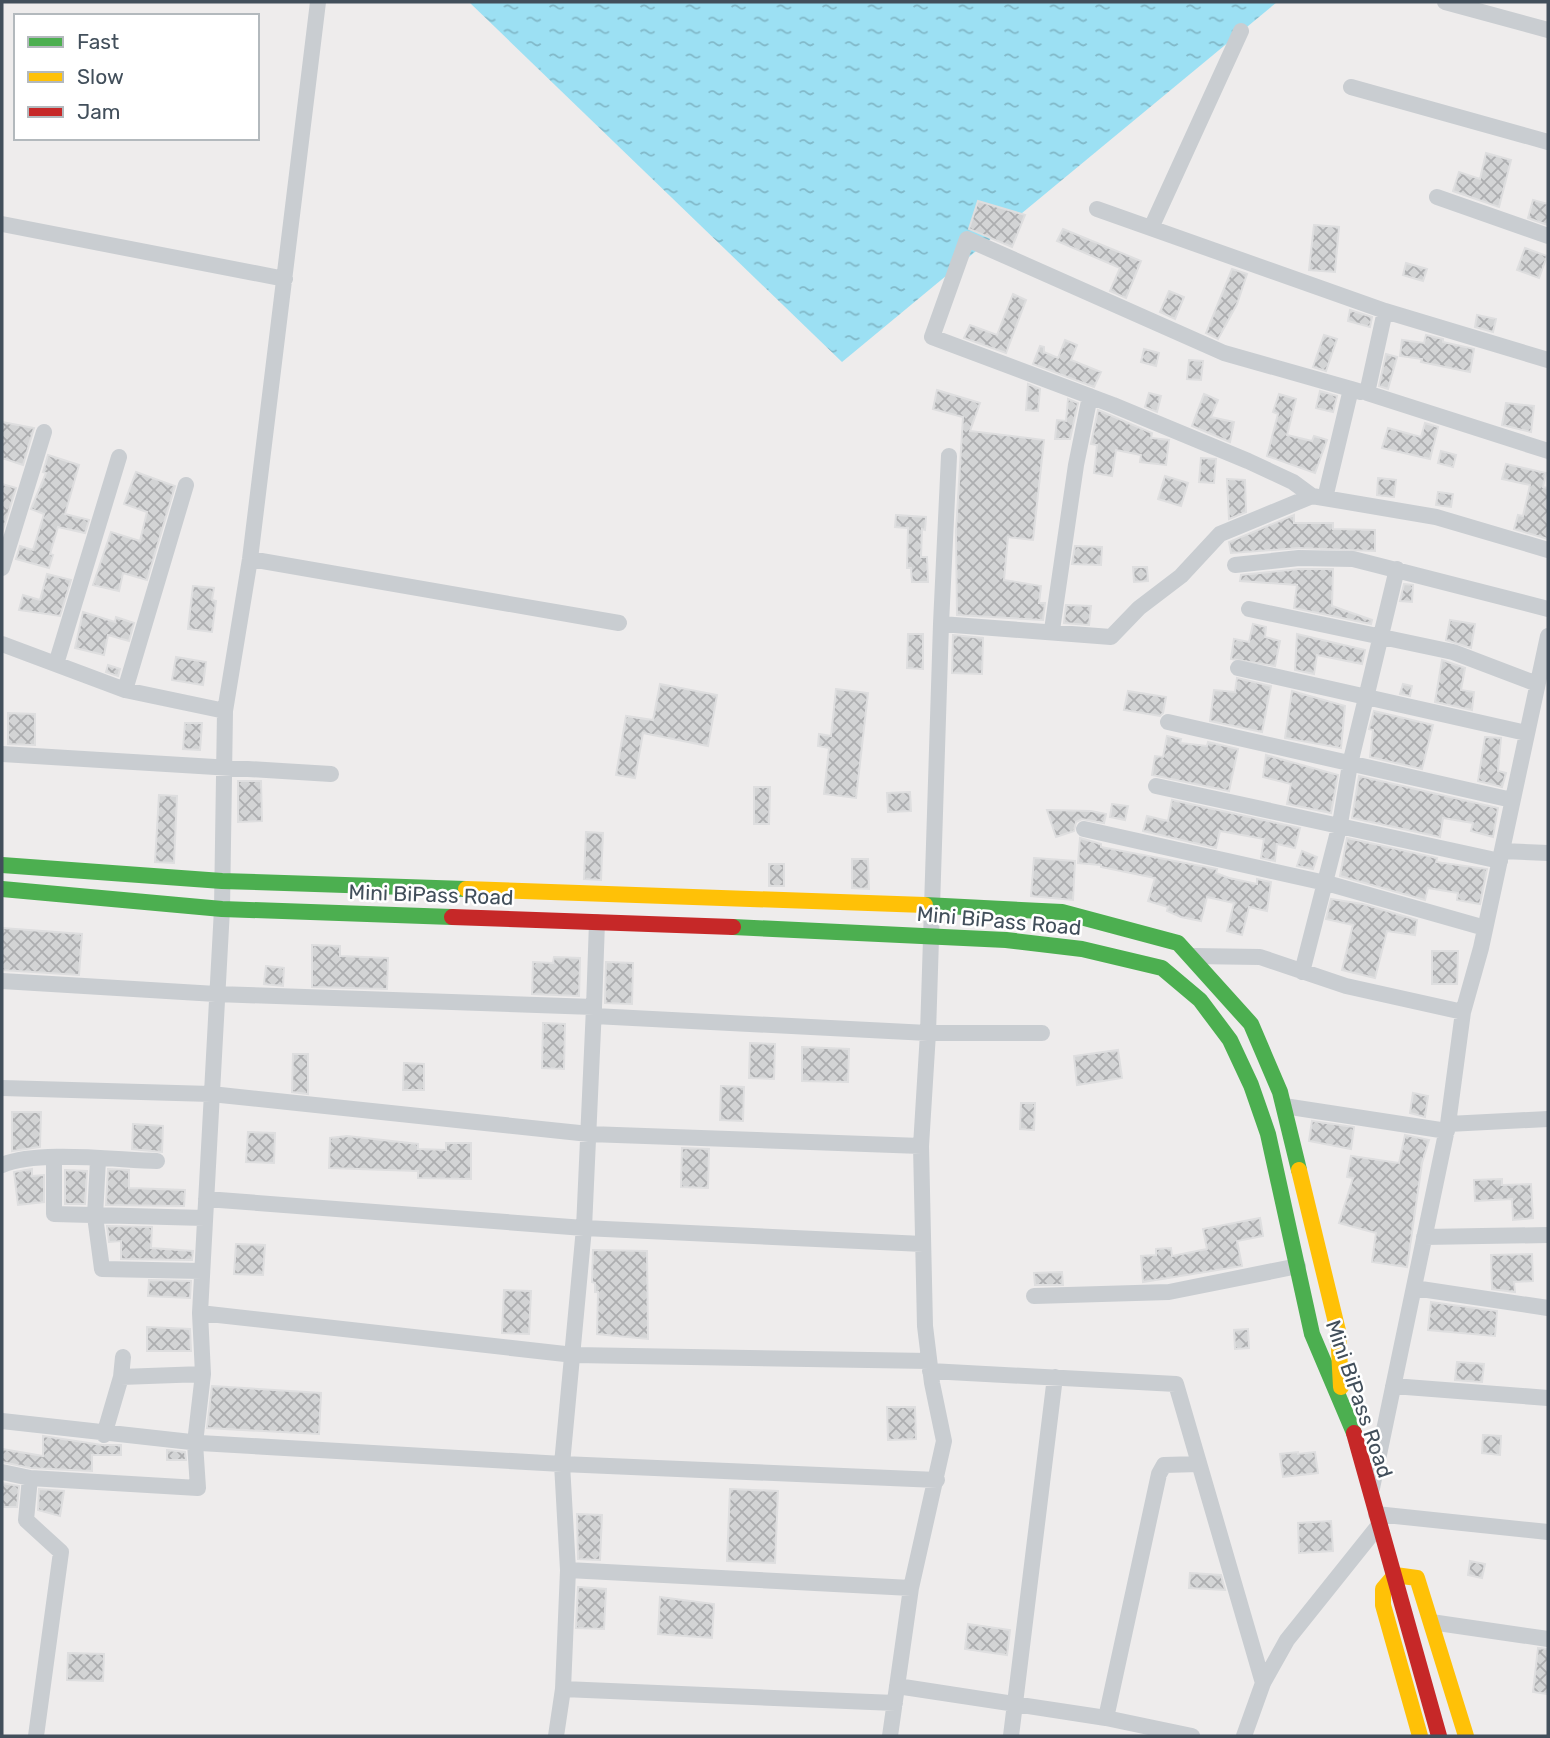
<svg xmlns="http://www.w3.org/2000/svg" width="1550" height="1738" viewBox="0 0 1550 1738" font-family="Rubik,sans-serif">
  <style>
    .water { fill: url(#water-ripples) }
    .building { fill: url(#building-cross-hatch); stroke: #dededf; stroke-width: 2 }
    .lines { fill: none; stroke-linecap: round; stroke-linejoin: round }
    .street { stroke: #c9cdd1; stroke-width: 16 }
    .fast { stroke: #4caf50; stroke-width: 16 }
    .slow { stroke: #ffc107; stroke-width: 16 }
    .jam { stroke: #c62828; stroke-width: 16 }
    .labels { text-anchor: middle; stroke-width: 5; stroke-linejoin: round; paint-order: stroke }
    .street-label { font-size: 21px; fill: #424f5b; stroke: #fff }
  </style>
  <defs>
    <pattern id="water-ripples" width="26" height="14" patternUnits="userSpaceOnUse" patternTransform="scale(1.75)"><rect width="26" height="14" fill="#9ce0f3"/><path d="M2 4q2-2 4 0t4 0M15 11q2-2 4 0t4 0" fill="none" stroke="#81b8c8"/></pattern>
    <pattern id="building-cross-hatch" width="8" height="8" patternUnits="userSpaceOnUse" patternTransform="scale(1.75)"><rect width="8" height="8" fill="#d3d4d5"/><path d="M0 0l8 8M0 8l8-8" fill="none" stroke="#adaeb0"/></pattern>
  </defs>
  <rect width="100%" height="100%" fill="#eeecec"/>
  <path class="water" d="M469,2H1277L842,362Z"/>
  <path class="building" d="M1486,153L1511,160L1499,207L1453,191L1459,172L1480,179Z
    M1533,200L1548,204V225L1528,218Z
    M978,201L1025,215L1012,247L969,229Z
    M1314,225L1339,227L1335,272L1309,270Z
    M1063,229L1141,261L1126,298L1110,291L1120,268L1057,241Z
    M1525,248L1547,256L1539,278L1517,270Z
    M1406,263L1427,269L1423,281L1403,275Z
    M1232,269L1247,274L1237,304L1218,339L1206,333Z
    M1169,291L1184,297L1175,319L1160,312Z
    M1013,294L1026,300L1006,353L964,338L970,325L997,335Z
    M1350,310L1372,317L1370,327L1348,321Z
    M1477,315L1496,319L1493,332L1475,327Z
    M1324,335L1337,339L1326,371L1313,367Z
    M1426,335L1443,339V342L1474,349L1470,372L1421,362L1422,359L1400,356L1402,340L1424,343Z
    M1065,340L1077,345L1071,360L1101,372L1094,387L1033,364L1040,346L1044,347V352L1058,358Z
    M1144,349L1159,353L1156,366L1141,362Z
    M1386,354L1397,357L1388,389L1379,386Z
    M1189,360L1203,361L1201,380L1187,379Z
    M1028,384L1040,389L1038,411L1026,410Z
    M937,390L980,403L970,431L1044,440L1033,540L1008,537L1004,580L1041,586L1039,603H1045L1043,620L957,615L956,531L963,417L933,409Z
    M1320,391L1337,396L1333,412L1316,408Z
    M1149,393L1161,396L1157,412L1145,407Z
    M1204,394L1218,400L1211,417L1234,422L1230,442L1192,426Z
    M1279,394L1296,399L1287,435L1312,441L1314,436L1327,440L1315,473L1267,456L1278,414L1273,412Z
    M1068,399L1078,403L1070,439H1055L1057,420L1066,421Z
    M1506,403L1534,406L1531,432L1502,425Z
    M1098,410L1152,433L1151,438L1169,440L1166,465L1140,462L1141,455L1116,450L1112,476L1094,473L1097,445L1091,444Z
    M2,422L34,428L23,465L2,458Z
    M1425,423L1438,427L1430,459L1382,448L1388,428L1421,437Z
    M1441,451L1456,455L1453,467L1438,463Z
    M48,455L79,465L65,514L89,520L85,533L58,527L50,554L53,555L49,568L16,559L20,546L33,550L44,514L31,509L46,473L43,472Z
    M1201,458L1216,459L1214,483L1199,482Z
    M1506,464L1546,473L1543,487L1548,488V539L1514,529L1518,515L1523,516L1530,485L1502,479Z
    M136,472L175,486L147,580L123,573L119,591L93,585L111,532L140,541L147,512L124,504Z
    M1165,476L1188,483L1181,506L1158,499Z
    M1378,478L1396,480L1394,497L1377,495Z
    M1227,479L1245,480L1246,512L1229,519Z
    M2,484L16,488L2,533Z
    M1438,492L1453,494L1451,507L1436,505Z
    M896,515L926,517L925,530L922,529L921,557H927L928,582H912L911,568H907L908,528L895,527Z
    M1294,515V523H1333V529L1375,530V551L1299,548L1231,553L1229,542Z
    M1075,546L1102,547L1101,565L1072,564Z
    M1133,567H1147L1148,581L1134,582Z
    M1299,569H1333L1332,606L1372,620L1371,624L1294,608L1297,585L1240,581L1241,575Z
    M47,574L71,580L60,616L19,610L23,595L40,600Z
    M1404,584L1413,585L1412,602L1400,601Z
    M193,586L214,588L212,600L216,601L212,632L188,629Z
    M1066,605L1091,606L1089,625L1064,623Z
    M83,612L115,622L116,617L134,623L129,641L108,635L104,655L75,648Z
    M1450,620L1475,624L1471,648L1446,640Z
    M1253,624L1266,627L1265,637L1280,641L1275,666L1231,659L1234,639L1249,642Z
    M908,634H923V669L907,668Z
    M1297,634L1365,650L1362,664L1317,655L1314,674L1295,670Z
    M953,635L983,638L982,674L952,673Z
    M176,657L206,662L203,685L172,680Z
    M1442,660L1465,668L1461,690L1474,692L1472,710L1435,702Z
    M108,665L120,669L118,676L106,672Z
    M1237,678L1271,686L1262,732L1210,721L1214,690L1235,692Z
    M660,684L717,695L708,746L643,733L635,778L616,775L626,716L653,720Z
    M1403,684L1412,686L1410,696L1400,694Z
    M836,689L868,693L856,798L824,794L829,748L818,746L819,734L831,736Z
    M1128,691L1166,697L1163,713L1160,716L1124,710Z
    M1292,691L1345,706L1341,748L1285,738Z
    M1374,711L1433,725L1422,769L1370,757L1373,730L1369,729Z
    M8,713L35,714V745L8,744Z
    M185,723H202L200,750L183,749Z
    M1167,736L1181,739L1180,743L1207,746L1208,742L1238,749L1229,791L1152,775L1155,756L1163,757Z
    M1485,737L1501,738L1498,771L1506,773L1502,787L1478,781Z
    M1266,755L1338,775L1331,813L1287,804L1291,784L1263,777Z
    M1359,776L1498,808L1493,837L1471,831L1473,823L1443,818L1440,837L1352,818Z
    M238,781H261L262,821L238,822Z
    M754,787H770L769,824H754Z
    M910,792L911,811L888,812L887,793Z
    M159,795L177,796L174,863L155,862Z
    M1172,800L1300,828L1295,848L1277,844L1275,861L1261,858L1264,839L1220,831L1216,848L1143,831L1147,816L1168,821Z
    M1112,804L1128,806L1125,820L1110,817Z
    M1047,810L1091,811L1106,814L1104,823L1082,819L1076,822L1074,831L1056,837Z
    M586,832L603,833L601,880L584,879Z
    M1080,838L1101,844V847L1217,869L1216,873L1229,878L1257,884V879L1271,882L1267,911L1249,907L1242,935L1227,931L1234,903L1207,897L1201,921L1181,917L1167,911L1168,907L1148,901L1155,878L1101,867V865L1078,863Z
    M1347,838L1437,858L1436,862L1487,869L1480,904L1457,900L1458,893L1428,888L1425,900L1340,876Z
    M1302,851L1317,857L1313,869L1297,866Z
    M1034,858L1075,861L1073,900L1031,896Z
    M852,859H868L869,889L852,888Z
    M769,864H784V886H769Z
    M1331,899L1363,904L1417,920L1415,935L1387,931L1375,978L1342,970L1353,925L1326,919Z
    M2,928L82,934L79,975L2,970Z
    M312,945L340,946V956L388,958L387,989L312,987Z
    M1432,951H1458L1457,984H1432Z
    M554,957L580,958L579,996L532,994L533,962L553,963Z
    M606,962L633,963L632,1004L605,1003Z
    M266,966L284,968L283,986L264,984Z
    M543,1023L565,1024L564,1069L542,1068Z
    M750,1043L775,1044L774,1079L749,1078Z
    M802,1047L849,1049L848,1082L802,1081Z
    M1118,1050L1122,1078L1077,1085L1074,1056Z
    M293,1054H308V1094L292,1092Z
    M404,1063L424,1064V1090H403Z
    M721,1086L744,1087L743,1121L720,1120Z
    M1413,1093L1428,1096L1425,1117L1410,1113Z
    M1021,1103H1035L1034,1130L1020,1129Z
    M12,1112H41L40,1147L12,1151Z
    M1312,1121L1354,1127L1351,1149L1309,1141Z
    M133,1124L163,1126L162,1152L132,1149Z
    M248,1132L275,1133L274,1163L246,1162Z
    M1405,1135L1429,1140L1422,1163L1407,1267L1372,1262L1376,1233L1339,1223L1353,1178L1347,1177L1351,1156L1399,1163Z
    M347,1136L418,1144V1149L446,1150V1143H471V1179L418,1178V1171L329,1168L330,1138Z
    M682,1148L709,1149L708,1188L681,1187Z
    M32,1169V1176L44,1175V1202L18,1205L14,1172Z
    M108,1169L129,1170V1188L185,1190L184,1206L106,1205Z
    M65,1170L87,1171L85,1204H65Z
    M1502,1179V1185L1531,1184L1533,1218L1513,1220L1512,1199L1475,1201L1474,1180Z
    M1260,1218L1263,1236L1237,1241L1242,1266L1143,1282L1141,1256L1156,1255V1249L1171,1248L1172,1256L1207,1249L1203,1229Z
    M107,1226L152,1227L151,1248L193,1251L192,1260L121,1259V1241L109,1242Z
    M236,1244L265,1245L263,1275L234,1274Z
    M593,1250L647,1251L648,1339L597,1334L598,1292H595V1283L592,1282Z
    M1532,1254L1533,1281L1514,1282L1515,1292L1492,1289L1491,1255Z
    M1062,1272L1063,1285H1035L1034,1273Z
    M149,1280L191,1281L190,1298L148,1296Z
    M504,1290L531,1291L529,1334L502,1333Z
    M1431,1302L1497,1311L1495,1336L1428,1330Z
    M147,1327L190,1329L191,1351H147Z
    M1248,1329L1249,1348L1235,1349L1234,1330Z
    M1457,1362L1484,1364L1482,1382L1455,1380Z
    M212,1386L321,1393L319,1434L207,1428Z
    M887,1407H915L916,1439L888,1440Z
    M1483,1435L1501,1436L1500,1455L1482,1453Z
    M43,1436L102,1445H121V1455H92V1471L31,1468L2,1462V1449L43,1456Z
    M167,1450L185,1452L186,1460H167Z
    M1298,1452V1454L1315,1452L1318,1473L1283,1477L1280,1454Z
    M2,1483L19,1486L17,1507H2Z
    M39,1489L64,1491L60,1516L38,1510Z
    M730,1489L778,1491L775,1563L727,1561Z
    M577,1514L602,1515L600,1560L578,1559Z
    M1331,1521L1333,1551L1299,1553L1298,1523Z
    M1470,1561L1485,1564L1482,1578L1468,1575Z
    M1190,1573L1221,1575L1225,1590L1189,1588Z
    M578,1587L606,1589L604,1629L576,1628Z
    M660,1597L714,1604L712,1638L658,1634Z
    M968,1624L1010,1630L1007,1655L965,1649Z
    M1538,1648L1548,1649V1694L1533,1692Z
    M68,1653L104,1654L103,1681L67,1680Z"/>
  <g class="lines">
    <path class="street" d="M1445,2L1548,30
      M1351,87L1548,142
      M1437,197L1548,236
      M1097,209L1385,311
      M2,224L285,279
      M1151,228L1241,31
      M1548,360L1385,311L1367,393L1548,451
      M1351,389L1224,353L967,239L932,337L1113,405L1248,461L1293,482L1312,496L1436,517L1548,550
      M949,456L941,624L1111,637L1139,608L1181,576L1220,534L1312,496
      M1325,498L1351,389L1361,392
      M250,559L619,623
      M1235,565L1299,558L1353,559L1548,609
      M2,568L44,432
      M1249,609L1453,652L1537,684
      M1052,630L1076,465L1090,396
      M2,644L125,690L225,711
      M56,664L119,457
      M1238,668L1526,733
      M125,690L186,485
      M1168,722L1512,800
      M2,754L331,774
      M1156,786L1500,861
      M1084,829L1330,884L1485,928
      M1502,851L1548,853
      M1192,956L1260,957L1346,986L1463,1012L1448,1124L1372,1488
      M1302,972L1340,824L1350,764L1397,569
      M2,981L216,994L594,1007L584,1228L562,1464L568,1570L563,1689L556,1736
      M594,1007L597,922
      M1463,1012L1481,948L1548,636
      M594,1016L928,1033H1042
      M2,1088L211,1094L589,1134L921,1146
      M1284,1106L1447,1131
      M1448,1124L1548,1119
      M54,1159V1214L205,1218
      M98,1160L95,1216L102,1269L202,1271
      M2,1165C38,1150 115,1160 157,1161
      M206,1199L584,1228L923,1244
      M1424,1237L1548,1235
      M1414,1288L1548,1308
      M1034,1296L1169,1292L1298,1266
      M200,1313L574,1355L929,1361
      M930,1371L1176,1384L1263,1683
      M121,1377L203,1374
      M1393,1386L1548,1398
      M2,1421L200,1443L562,1464L937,1480
      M104,1435L121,1377L123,1357
      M2,1472L30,1478L198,1488L195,1443L203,1374L200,1313L222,909L225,711L250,559L318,2
      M30,1478L26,1520L61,1552L36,1736
      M1376,1514L1548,1532
      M568,1570L911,1588
      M1431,1622L1548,1639
      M897,1686L1106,1718L1192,1736
      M563,1689L895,1703
      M1106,1718L1159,1474L1164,1465L1199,1464
      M890,1736L911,1588L944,1441L932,1383L925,1326L921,1146L928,1033L941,624
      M1011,1736L1055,1377
      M1244,1736L1263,1683L1287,1640L1379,1525"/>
    <path class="fast" d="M2,865L222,881L466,889
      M2,889L222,909L452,917
      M925,905L1062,912L1178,943L1251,1024L1280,1092L1299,1170
      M733,927L1006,940L1082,949L1162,968L1200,1000L1230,1040L1251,1085L1268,1134L1312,1334L1354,1433"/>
    <path class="slow" d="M466,889L925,905
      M1299,1170L1338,1331L1341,1387
      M1420,1736L1383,1605V1589L1395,1575L1417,1578L1466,1736"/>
    <path class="jam" d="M452,917L733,927
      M1354,1433L1439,1736"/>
  </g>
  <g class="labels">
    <g class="street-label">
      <text transform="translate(431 895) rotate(2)" y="7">Mini BiPass Road</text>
      <text transform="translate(999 921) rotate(5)" y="7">Mini BiPass Road</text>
      <text transform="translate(1359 1399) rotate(71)" y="7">Mini BiPass Road</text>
    </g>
  </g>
  <rect width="1550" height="1738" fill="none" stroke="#424f5b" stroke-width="7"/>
  <rect x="14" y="14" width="245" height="126" fill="#ffffff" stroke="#b3b9bd" stroke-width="2"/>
  <rect x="28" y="37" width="35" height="10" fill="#4caf50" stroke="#b3b9bd" stroke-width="2"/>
  <text x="77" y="49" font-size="21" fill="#424f5b">Fast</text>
  <rect x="28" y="72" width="35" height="10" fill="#ffc107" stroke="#b3b9bd" stroke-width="2"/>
  <text x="77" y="84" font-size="21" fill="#424f5b">Slow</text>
  <rect x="28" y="107" width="35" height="10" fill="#c62828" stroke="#b3b9bd" stroke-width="2"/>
  <text x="77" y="119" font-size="21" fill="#424f5b">Jam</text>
</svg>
